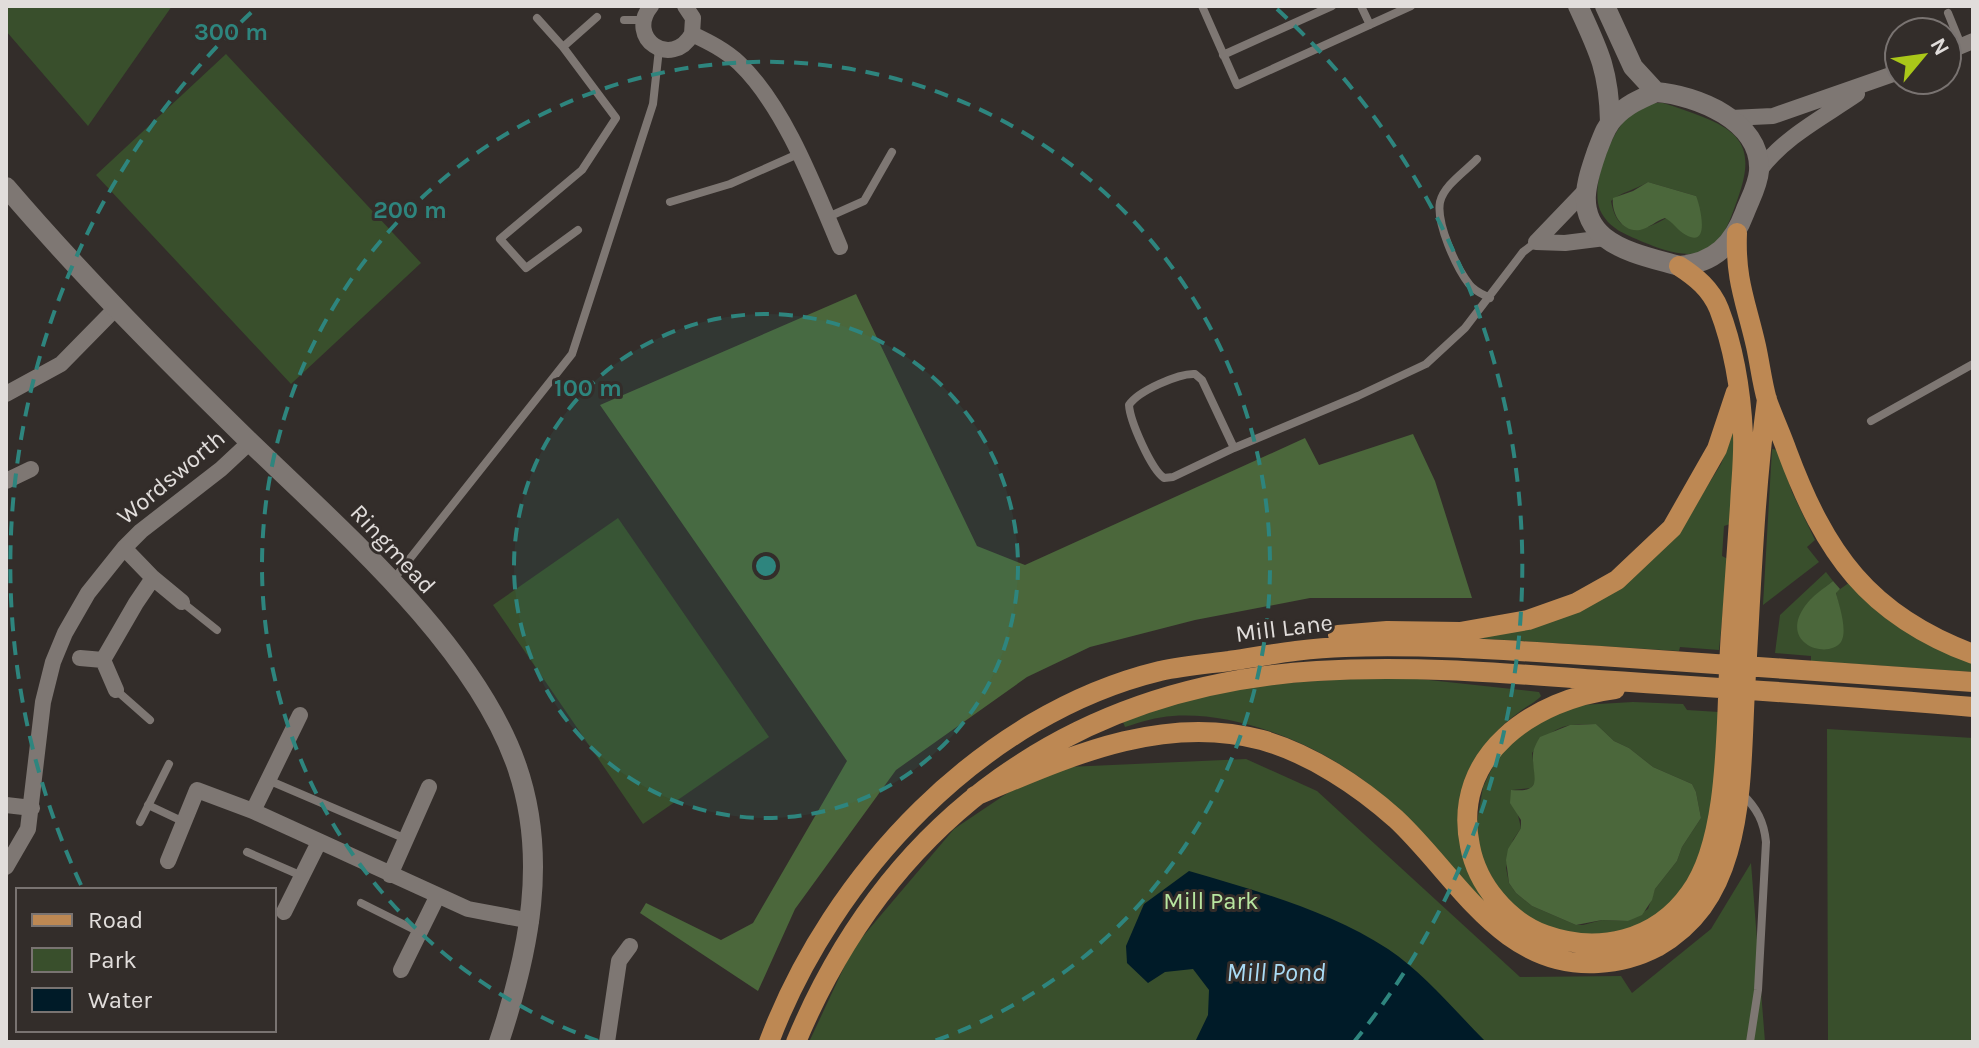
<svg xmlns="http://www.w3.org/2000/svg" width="1979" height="1048" viewBox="0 0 1979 1048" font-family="Karla,sans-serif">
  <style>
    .green { fill: #394f2c; fill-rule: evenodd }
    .forest { fill: #4b673b }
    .water { fill: #001b28 }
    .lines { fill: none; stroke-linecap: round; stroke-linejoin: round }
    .service { stroke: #7e7773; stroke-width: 8 }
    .minor { stroke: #7e7773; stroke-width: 16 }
    .tertiary { stroke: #7e7773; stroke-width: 20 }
    .primary { stroke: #bd8853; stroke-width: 20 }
    .ring { fill: none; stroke: #2e857e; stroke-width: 4; stroke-dasharray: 14 10 }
    .labels { text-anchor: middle; stroke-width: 6; stroke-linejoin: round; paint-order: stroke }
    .street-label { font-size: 24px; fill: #e1dddb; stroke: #332d2a }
    .park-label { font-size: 24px; fill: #b8e6a0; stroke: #332d2a }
    .water-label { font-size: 26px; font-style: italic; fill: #a9dbf5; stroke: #332d2a }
    .centre { fill: #2e857e; stroke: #332d2a; stroke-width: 4 }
    .ring-label { font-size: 24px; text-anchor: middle; font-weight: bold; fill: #2e857e; stroke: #332d2a; stroke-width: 6; stroke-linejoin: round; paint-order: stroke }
  </style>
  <rect width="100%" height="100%" fill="#332d2a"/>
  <path class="green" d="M6,6H172L88,126L6,31Z
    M226,54L421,263L291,384L96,175Z
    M1663,103C1677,107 1690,112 1703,117C1747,134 1753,155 1738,198C1733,211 1729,225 1721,237C1701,265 1668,252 1643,242C1625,234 1609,229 1600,210C1589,184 1614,121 1639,107C1646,103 1655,103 1663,103ZM1648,182L1696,196C1673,215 1621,257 1611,201C1619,193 1637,189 1648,182Z
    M1736,424L1730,524L1724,526L1722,556L1728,559L1719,650L1680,647L1679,651L1473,638L1553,617L1687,519L1721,464Z
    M1772,449L1778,450L1792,492L1815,540L1807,547L1819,562L1763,605Z
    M618,518L769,737L643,824L493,605Z
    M1826,572L1833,581L1811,599L1843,627L1836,592L1850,582L1973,661V672L1811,661V656L1775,653L1780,615Z
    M1401,677L1539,692L1541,696C1536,702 1525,707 1518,713C1502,724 1487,741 1477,758C1414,873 1543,1004 1657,936C1684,920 1704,898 1715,868C1724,846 1727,821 1729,797L1734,800C1730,833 1723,870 1705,898C1664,961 1580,975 1518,936C1466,904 1434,847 1392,805C1341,753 1246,711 1173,716C1156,717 1141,722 1125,727L1123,722C1145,714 1166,706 1188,700C1256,681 1331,680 1401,677Z
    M1633,702L1683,704L1687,710L1719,712L1712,808L1703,856L1666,913L1603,939L1534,924L1501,893L1484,863L1478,843L1477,822L1483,787L1497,758L1533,722L1581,705ZM1596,724L1614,741L1629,748L1653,767L1692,784L1696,792L1701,818L1682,847L1677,861L1655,889L1648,909L1628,921L1602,920L1583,925H1576L1532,906L1516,893L1509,883L1506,868L1513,840L1521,828L1512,790L1531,788L1536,781L1532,753C1554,726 1561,724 1596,724Z
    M1827,729L1973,738V1042H1828Z
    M1246,759L1317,791L1520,977L1621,976L1632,993L1711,929L1751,863L1765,1042H809L853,948L954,829L1045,768Z"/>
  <path class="forest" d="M1648,182L1696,196C1700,205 1711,249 1686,235C1678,231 1673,222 1665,218C1656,221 1649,228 1640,230C1622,233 1611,213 1613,198L1633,191Z
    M856,294L977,546L1025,565L1305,438L1319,465L1413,434L1435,481L1472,598H1310L1195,620L1090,647L1027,677L896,770L795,909L758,991L640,913L646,903L721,940L753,923L847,761L600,405Z
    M1833,581L1840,589L1836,593C1839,605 1848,631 1841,642C1828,660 1778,644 1805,606C1812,596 1823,589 1833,581Z
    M1596,724L1614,741L1629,748L1653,767L1692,784L1696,792L1701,818L1682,847L1677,861L1655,889L1652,900L1642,915L1628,921L1602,920L1576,925L1532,906L1516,893L1509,883L1506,860L1508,849L1521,828V820L1510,803L1511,790C1545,793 1532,777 1533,755C1533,749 1537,742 1540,737L1570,725Z"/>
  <path class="water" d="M1189,871C1257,891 1328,910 1388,949C1425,974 1455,1011 1486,1042H1195L1208,1015L1209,990L1193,969L1165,972L1148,983L1127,963L1126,946L1144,904Z"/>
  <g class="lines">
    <path class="service" d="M1202,6L1237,85L1411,6
      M1361,6L1370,25
      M1948,13L1961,45
      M537,18L563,47
      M624,20H643
      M1223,55L1332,6
      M1477,159C1466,171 1444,185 1440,202C1436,223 1456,267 1469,284C1474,291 1482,294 1490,298
      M670,202L730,184L798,154
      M828,217L864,201L892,152
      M578,230L526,268L500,239L582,170L616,118L563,47L597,17
      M1871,421L1973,364
      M1234,448L1202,380L1195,374C1179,373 1138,391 1129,405C1130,421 1151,469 1164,478L1173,477L1234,448L1358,396L1426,364L1465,328L1523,252L1536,242
      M393,580L572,354L653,104L659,49
      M182,602L217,630
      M116,690L150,720
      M268,780L406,839
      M1742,794C1757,808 1764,822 1766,842L1758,990L1750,1042
      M148,805L184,822
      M140,822L169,764
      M247,852L302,876
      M361,903L419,932"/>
    <path class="minor" d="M651,6C625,38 672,70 692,34L693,18L685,6
      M692,34C709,42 725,50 739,63C785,107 815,188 840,247
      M1947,52L1973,41
      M1731,118L1773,116L1899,72
      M1759,171C1784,137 1822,118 1857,94
      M1536,242L1584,192
      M1536,242L1565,243L1605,238
      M6,394L61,364L117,307
      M6,481L31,469
      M124,548L153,578L182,602
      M80,658L103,660L116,690
      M103,660L136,603L153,578
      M6,805L32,808
      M253,811L300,715
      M168,861L197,790L253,811L468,909L531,921
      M6,867L28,829L43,702L53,662L65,633L88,593L124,548L141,531L221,469L250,442
      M390,875L429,787
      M284,912L319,842
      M401,970L437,897
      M607,1042L619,961L630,946"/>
    <path class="tertiary" d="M1578,6C1599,51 1609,71 1610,122
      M1605,6L1633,67L1656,92
      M1656,92C1696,95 1762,121 1759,171C1758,185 1750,199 1745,212C1733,244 1715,263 1679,266C1655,259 1624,253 1604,237C1575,213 1587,180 1597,151C1602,139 1605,127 1614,118C1626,105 1640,99 1656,92Z
      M6,187C83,277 168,362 253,445C343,532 473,644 516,764C549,857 529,952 499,1042"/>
    <path class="primary" d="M1737,233C1735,280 1746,302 1756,346C1760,364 1762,383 1767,400C1773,417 1781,434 1787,451C1825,553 1868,615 1973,654
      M1338,635L1387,631L1460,632L1528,620L1576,603L1617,580L1672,528L1717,449L1736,392
      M1615,689C1535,699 1451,754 1470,846C1477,884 1507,921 1545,935C1598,954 1656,941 1690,893C1733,835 1725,705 1731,633C1734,591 1737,549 1740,506C1741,482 1744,458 1743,434C1741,393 1734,348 1719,309C1711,289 1696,277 1679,266
      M975,796C1066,758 1161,713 1262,740C1311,754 1359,786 1396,819C1457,876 1502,969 1598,963C1619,962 1638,957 1657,947C1695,925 1716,894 1728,852C1743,800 1742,744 1745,690C1751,593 1754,495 1767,399
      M769,1042C832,874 982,714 1160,671C1183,666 1206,664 1229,661C1268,655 1306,648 1345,647C1430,644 1516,651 1601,656C1725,665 1849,673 1973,682
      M796,1042C890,817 1073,686 1317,671C1410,665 1505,673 1598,680C1723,688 1848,696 1973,707"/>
  </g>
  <circle cx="766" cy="566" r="252" fill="#2e857e" fill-opacity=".12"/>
  <g class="ring">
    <circle cx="766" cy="566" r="252"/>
    <path d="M598 1041A504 504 0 1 1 934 1041"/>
    <path d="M81 885A756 756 0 0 1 255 9M1277 9A756 756 0 0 1 1354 1042"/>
  </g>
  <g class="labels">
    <g class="street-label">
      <text transform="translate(171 477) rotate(-40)" y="8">Wordsworth</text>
      <text transform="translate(393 549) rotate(47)" y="8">Ringmead</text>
      <text transform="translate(1284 628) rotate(-7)" y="8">Mill Lane</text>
    </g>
    <g class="park-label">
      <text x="1211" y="909">Mill Park</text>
    </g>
    <g class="water-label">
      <text x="1276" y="981">Mill Pond</text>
    </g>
  </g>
  <circle cx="766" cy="566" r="12" class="centre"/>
  <g class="ring-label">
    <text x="231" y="40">300 m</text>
    <text x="410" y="218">200 m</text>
    <text x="588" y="396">100 m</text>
  </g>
  <rect width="1979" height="1048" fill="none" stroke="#e1dddb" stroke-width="16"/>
  <rect x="16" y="888" width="260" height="144" fill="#332d2a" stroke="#797371" stroke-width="2"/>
  <rect x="32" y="914" width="40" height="12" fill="#bd8853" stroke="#797371" stroke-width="2"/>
  <text x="88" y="928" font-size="24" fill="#e1dddb">Road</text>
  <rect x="32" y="948" width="40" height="24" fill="#394f2c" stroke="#797371" stroke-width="2"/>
  <text x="88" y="968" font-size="24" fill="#e1dddb">Park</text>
  <rect x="32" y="988" width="40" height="24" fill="#001b28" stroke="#797371" stroke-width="2"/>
  <text x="88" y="1008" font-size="24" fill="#e1dddb">Water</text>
  <g transform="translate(1923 56) rotate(61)"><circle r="38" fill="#332d2a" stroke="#797371" stroke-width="2"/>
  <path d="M0-6L14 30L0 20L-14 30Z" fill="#aac719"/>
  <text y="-12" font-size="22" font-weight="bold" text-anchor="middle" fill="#e1dddb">N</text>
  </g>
</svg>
